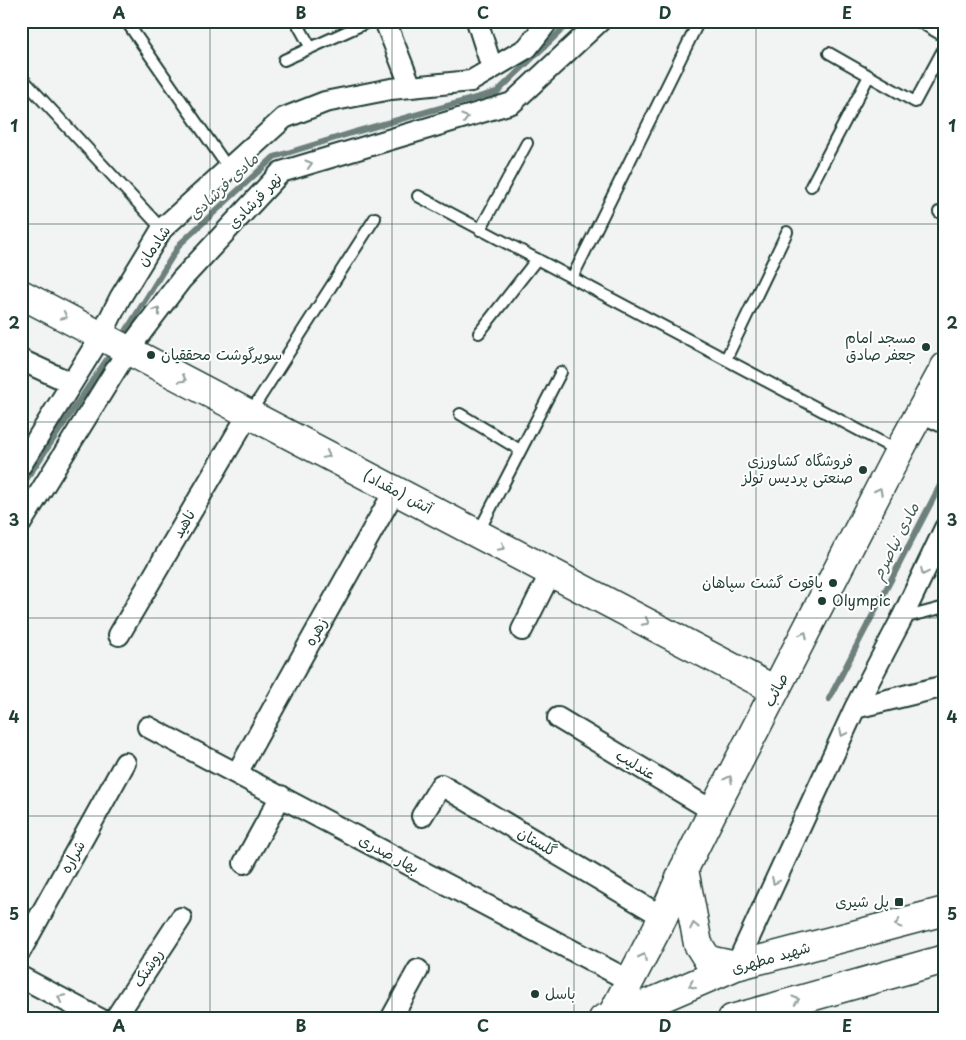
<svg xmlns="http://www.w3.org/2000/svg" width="966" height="1040" viewBox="0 0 966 1040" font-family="'Playpen Sans','Playpen Sans Arabic',sans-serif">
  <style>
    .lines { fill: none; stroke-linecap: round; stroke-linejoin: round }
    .stream { stroke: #6d807b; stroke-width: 6 }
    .service-casing { stroke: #1f3d34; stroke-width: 14 }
    .minor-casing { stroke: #1f3d34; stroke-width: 24 }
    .secondary-casing { stroke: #1f3d34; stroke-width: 31 }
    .primary-casing { stroke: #1f3d34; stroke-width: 31 }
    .service { stroke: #fff; stroke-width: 10 }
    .minor { stroke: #fff; stroke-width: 20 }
    .secondary { stroke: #fff; stroke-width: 28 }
    .primary { stroke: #fff; stroke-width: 28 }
    .oneway { stroke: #8f9e9a }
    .grid { fill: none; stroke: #1f3d34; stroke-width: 1; stroke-opacity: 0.55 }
    .poi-dot { fill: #1f3d34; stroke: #fff; stroke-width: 2 }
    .labels { text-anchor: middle; stroke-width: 4; stroke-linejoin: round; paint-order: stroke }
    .street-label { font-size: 15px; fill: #1f3d34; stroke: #fff }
    .poi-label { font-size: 15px; fill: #1f3d34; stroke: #fff; text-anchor: end }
    .water-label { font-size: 16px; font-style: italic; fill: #465f57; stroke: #fff }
    .neatline { fill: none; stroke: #1f3d34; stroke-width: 2 }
    .grid-label { font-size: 16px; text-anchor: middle; font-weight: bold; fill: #1f3d34 }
  </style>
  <rect width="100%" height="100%" fill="#f2f3f3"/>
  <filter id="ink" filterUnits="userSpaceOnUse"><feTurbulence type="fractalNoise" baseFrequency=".02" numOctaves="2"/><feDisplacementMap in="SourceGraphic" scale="10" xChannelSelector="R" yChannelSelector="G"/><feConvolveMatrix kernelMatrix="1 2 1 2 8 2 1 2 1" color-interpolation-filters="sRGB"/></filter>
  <g filter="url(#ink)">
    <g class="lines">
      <path class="stream" d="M121,339L180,244L274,157L355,132L497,92L571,21
        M21,487L114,349
        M829,699L945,476"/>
      <defs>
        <path id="service" d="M126,21L229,169
          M296,21L311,48
          M918,21L945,37
          M829,53L915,102L945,46
          M284,60L370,21
          M21,77L162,229
          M811,186L869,76
          M418,196L898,451
          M939,212L945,215
          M480,230L527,143
          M572,278L696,27
          M479,333L537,259
          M726,359L787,232
          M250,413L375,218
          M460,414L520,450
          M478,533L561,372
          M903,618L945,607"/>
        <path id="minor" d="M385,21L411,87
          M477,21L492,68
          M21,360L71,383
          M921,412L945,423
          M21,465L101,336L120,298L162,229L284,118L325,102L391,89L471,81L527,48L548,21
          M21,523L128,350L181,280L281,172L512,103L600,21
          M522,630L551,572
          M119,635L249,413
          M855,708L945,686
          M558,718L713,811
          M148,727L630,981
          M237,773L395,490
          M422,816L441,785L663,917
          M244,863L281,796
          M21,950L125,763
          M736,966L855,708L902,618L945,528
          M21,977L100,1019
          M115,1019L181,918
          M391,1019L418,970"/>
        <path id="secondary" d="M21,294L775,690
          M612,1015L663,917L684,869L713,811L899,451L945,367"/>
        <path id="primary" d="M684,869L698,944L708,960L736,966
          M603,1019L657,1000L736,966L945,911
          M732,1019L945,959"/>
      </defs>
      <use href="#service" class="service-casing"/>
      <use href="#minor" class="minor-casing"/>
      <use href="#secondary" class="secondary-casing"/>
      <use href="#primary" class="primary-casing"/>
      <use href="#service" class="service"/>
      <use href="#minor" class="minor"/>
      <use href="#secondary" class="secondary"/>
      <use href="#primary" class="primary"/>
    </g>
    <defs><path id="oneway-chevron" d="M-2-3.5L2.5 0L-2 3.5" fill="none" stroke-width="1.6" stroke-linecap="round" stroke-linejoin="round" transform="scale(1.25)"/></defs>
    <g class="oneway">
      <use href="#oneway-chevron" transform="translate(465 118) rotate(-17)"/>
      <use href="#oneway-chevron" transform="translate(309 164) rotate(-16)"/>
      <use href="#oneway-chevron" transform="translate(157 311) rotate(-52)"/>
      <use href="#oneway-chevron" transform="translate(64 316) rotate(28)"/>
      <use href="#oneway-chevron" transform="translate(183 379) rotate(28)"/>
      <use href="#oneway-chevron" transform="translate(327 455) rotate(28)"/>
      <use href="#oneway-chevron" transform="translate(879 491) rotate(-63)"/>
      <use href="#oneway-chevron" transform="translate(502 547) rotate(28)"/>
      <use href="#oneway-chevron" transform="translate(924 572) rotate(116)"/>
      <use href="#oneway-chevron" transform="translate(646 622) rotate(28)"/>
      <use href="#oneway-chevron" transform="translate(804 635) rotate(-63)"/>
      <use href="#oneway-chevron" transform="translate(843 733) rotate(115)"/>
      <use href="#oneway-chevron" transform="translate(729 779) rotate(-63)"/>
      <use href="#oneway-chevron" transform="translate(775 881) rotate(115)"/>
      <use href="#oneway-chevron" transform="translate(898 924) rotate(165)"/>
      <use href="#oneway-chevron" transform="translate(694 926) rotate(-102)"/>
      <use href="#oneway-chevron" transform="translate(643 957) rotate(-63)"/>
      <use href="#oneway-chevron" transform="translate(692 985) rotate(157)"/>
      <use href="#oneway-chevron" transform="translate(61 998) rotate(-152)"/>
      <use href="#oneway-chevron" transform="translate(796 1000) rotate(-16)"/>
    </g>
  </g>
  <path class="grid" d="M210,21V1019M392,21V1019M574,21V1019M756,21V1019M21,224H945M21,422H945M21,618H945M21,816H945"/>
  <g class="poi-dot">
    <circle cx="926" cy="347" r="5"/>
    <circle cx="151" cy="355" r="5"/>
    <circle cx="863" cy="470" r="5"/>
    <circle cx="833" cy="583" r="5"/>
    <circle cx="822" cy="601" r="5"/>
    <rect x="894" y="897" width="10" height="10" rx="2.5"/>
    <circle cx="535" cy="994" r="5"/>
  </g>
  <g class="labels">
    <g class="street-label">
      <text transform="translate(255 201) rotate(-46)" y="5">نهر فرشادی</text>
      <text transform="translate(154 246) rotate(-55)" y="5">شادمان</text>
      <text transform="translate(398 492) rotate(28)" y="5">آتش (مقداد)</text>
      <text transform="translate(184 524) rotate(-60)" y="5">ناهید</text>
      <text transform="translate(316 632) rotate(-61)" y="5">زهره</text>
      <text transform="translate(776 690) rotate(-63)" y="5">صائب</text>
      <text transform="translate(636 765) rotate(31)" y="5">عندلیب</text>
      <text transform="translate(537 842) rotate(31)" y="5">گلستان</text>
      <text transform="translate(389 854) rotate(28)" y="5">بهار صدری</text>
      <text transform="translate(73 857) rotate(-61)" y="5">شراره</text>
      <text transform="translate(771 958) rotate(-16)" y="5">شهید مطهری</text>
      <text transform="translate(148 968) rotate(-57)" y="5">روشنک</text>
    </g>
    <g class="poi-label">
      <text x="916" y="343">مسجد امام<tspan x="916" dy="17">جعفر صادق</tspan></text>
      <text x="161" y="360" text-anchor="start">سوپرگوشت محققیان</text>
      <text x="853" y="466">فروشگاه کشاورزی<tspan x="853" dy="17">صنعتی پردیس تولز</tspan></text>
      <text x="823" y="588">یاقوت گشت سپاهان</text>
      <text x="832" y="606" text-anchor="start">Olympic</text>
      <text x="889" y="907">پل شیری</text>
      <text x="545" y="999" text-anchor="start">باسل</text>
    </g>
    <g class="water-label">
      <text transform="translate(223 186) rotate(-43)" y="6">مادی فرشادی</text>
      <text transform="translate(895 541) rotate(-63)" y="6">مادی نیاصرم</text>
    </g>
  </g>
  <rect width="966" height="1040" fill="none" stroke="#fff" stroke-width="55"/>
  <rect x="28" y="28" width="910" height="984" class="neatline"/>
  <g class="grid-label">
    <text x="119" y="19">A</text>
    <text x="301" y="19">B</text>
    <text x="483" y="19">C</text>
    <text x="665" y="19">D</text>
    <text x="847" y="19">E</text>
    <text x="14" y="132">1</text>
    <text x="952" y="132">1</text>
    <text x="14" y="329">2</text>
    <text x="952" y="329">2</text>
    <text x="14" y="526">3</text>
    <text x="952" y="526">3</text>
    <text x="14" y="723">4</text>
    <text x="952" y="723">4</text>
    <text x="14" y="920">5</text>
    <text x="952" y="920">5</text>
    <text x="119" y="1032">A</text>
    <text x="301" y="1032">B</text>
    <text x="483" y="1032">C</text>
    <text x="665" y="1032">D</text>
    <text x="847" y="1032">E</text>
  </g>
</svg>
